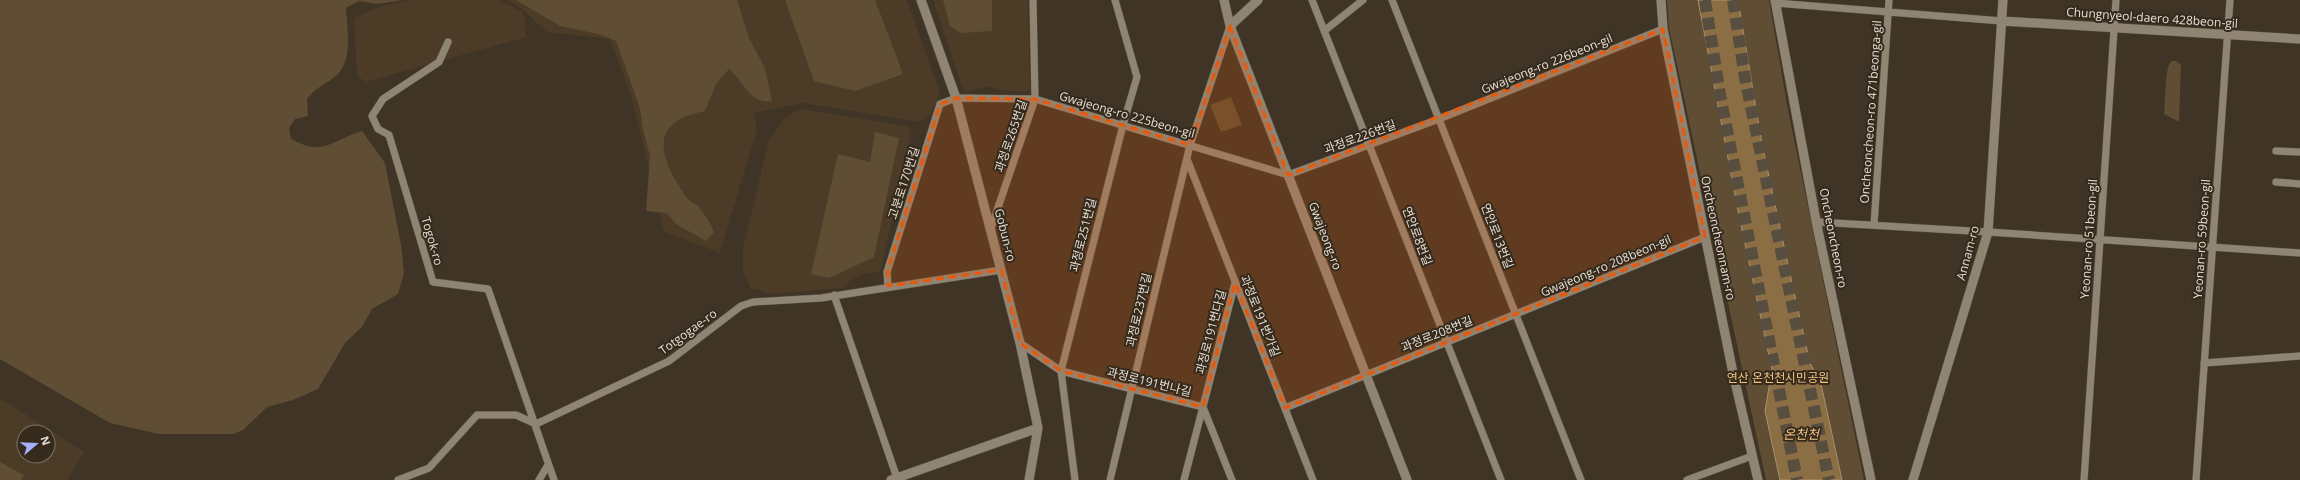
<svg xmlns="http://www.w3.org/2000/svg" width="2300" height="480" viewBox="0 0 2300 480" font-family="'Open Sans','Noto Sans KR',sans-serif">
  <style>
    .built { fill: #4c3c27; fill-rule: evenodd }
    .green { fill: #604e34 }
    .water { fill: #8c6e45; stroke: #a79070 }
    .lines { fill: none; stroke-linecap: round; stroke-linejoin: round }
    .highway-tunnel { stroke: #584e40; stroke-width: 12; stroke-dasharray: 12 6; stroke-linecap: butt }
    .street-casing { stroke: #5c5345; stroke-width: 8 }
    .secondary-casing { stroke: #5c5345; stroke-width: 10 }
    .street { stroke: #908473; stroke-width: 7 }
    .secondary { stroke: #908473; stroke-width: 9 }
    .marked { fill: #e8590c; fill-opacity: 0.2; stroke: #e8590c; stroke-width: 3; stroke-dasharray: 8 5; stroke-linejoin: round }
    .labels { text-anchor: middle; stroke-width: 4; stroke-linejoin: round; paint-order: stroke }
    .street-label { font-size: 12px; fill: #e7e0d6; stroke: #352a1c }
    .park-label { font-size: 12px; fill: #f2c382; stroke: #352a1c }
    .water-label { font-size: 13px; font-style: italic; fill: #f2c382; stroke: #352a1c }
  </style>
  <rect width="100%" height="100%" fill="#3f3425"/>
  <path class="built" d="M412,0H500L522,12L525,21L526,37L366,82L357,76L354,18L381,6Z
    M507,0H907L940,93L931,114L920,122L802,103L754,113L757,130L720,253L664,232L632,98L610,39L547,32L522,9Z
    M933,0H1028L1030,89L1026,92L998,90L988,86L964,92Z
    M800,109L909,126L911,137L880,272L863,274L851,280L842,288L772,294L750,288L743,270V249L769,139L785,118Z
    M0,398L84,452L67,480H0ZM24,432H48V456H24Z"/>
  <path class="green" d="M0,0H403L378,4L359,1L346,8C347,28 353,58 338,74C328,84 318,85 307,99L308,116L295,119L289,128L291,139C324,157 332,140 362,131L385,163L401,245L404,273L398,294L372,309L362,327L345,343L318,389L293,400L267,407L243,430L233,434H159L110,423L0,359Z
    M516,0H737L749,38L765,68L772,101C750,105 743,80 729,69L716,84L705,111C646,122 660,159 686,197C689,201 694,203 698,206C705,214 710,223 714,232L706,241L676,224L667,213L646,211L650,156L643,130L640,108L616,41L598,34L560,26Z
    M785,0H875L903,74L855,91L814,81Z
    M943,0H992V31L961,33L950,26Z
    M1667,0H1769L1788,110L1864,480H1766L1669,28Z
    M2171,61H2176L2181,65L2179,122L2164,114C2166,101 2164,71 2171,61Z
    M1231,97L1242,125L1221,132L1210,105Z
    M875,132L899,138L874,257L829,278L811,274L838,154L870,162Z
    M0,462L24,475L21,480H0Z"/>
  <path class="water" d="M1698,0H1738L1762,144L1792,283L1810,363L1821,384L1842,480H1780L1765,411L1772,370L1738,211Z"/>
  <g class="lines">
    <path class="highway-tunnel" d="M1705,0L1720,95L1797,480
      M1733,0L1745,78L1829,480"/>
    <defs>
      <path id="street" d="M1312,0L1501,480
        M1392,0L1581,480
        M1775,3L2002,21
        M1324,31L1363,0
        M448,42L439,62L383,99L372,116L378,129L389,135L433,282L488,289L554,480
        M2276,151L2300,152
        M1187,159L1313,480
        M2276,182L2300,184
        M1817,222L1988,232L2300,253
        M1874,225L1889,0
        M991,228L1035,99L1033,0
        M888,286L887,272L940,104L956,98L1035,99L1288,175L1439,119L1663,29
        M834,295L897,478
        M1020,343L1061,371L1203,407L1232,480
        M2204,363L2300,356
        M1285,408L1705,237
        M398,480L429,468L477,415H516L536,424L669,361L741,306L753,302L821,298L1001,270
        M539,480L548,465
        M1075,480L1061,371L1123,125L1137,77L1115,0
        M1110,480L1190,145L1230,26
        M1184,480L1235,283
        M1687,480L1752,456
        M2084,480L2116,0
        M2196,480L2230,0"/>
      <path id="secondary" d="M921,0L956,98L1020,343L1038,428L1029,480
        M1224,0L1230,26L1407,480
        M1661,0L1663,29L1733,373L1758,480
        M1775,0L1817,226L1871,480
        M2002,21L2300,39
        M1230,26L1258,0
        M891,480L1038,428
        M1913,480L1988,232L2003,0"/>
    </defs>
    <use href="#street" class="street-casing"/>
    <use href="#secondary" class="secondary-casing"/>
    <use href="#street" class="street"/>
    <use href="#secondary" class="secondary"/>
  </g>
  <path class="marked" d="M1230,26L1288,175L1663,29L1705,237L1285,408L1235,283L1203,407L1061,371L1020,343L1001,270L888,286L887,272L940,104L956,98L1035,99L1190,145Z"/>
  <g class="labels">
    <g class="street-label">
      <text transform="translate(2152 18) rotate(4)" y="4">Chungnyeol-daero 428beon-gil</text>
      <text transform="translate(1547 64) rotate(-22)" y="4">Gwajeong-ro 226beon-gil</text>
      <text transform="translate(1871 112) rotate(-86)" y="4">Oncheoncheon-ro 471beonga-gil</text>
      <text transform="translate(1127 115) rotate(16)" y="4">Gwajeong-ro 225beon-gil</text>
      <text transform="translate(1011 136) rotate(-71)" y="4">과정로265번길</text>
      <text transform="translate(1360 137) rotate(-20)" y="4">과정로226번길</text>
      <text transform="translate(904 183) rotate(-72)" y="4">고분로170번길</text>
      <text transform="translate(1005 235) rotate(76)" y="4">Gobun-ro</text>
      <text transform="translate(1083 235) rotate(-76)" y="4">과정로251번길</text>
      <text transform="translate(1325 236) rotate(69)" y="4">Gwajeong-ro</text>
      <text transform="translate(1417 236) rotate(69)" y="4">연안로8번길</text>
      <text transform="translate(1497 236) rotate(69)" y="4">연안로13번길</text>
      <text transform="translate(1718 238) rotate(78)" y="4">Oncheoncheonnam-ro</text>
      <text transform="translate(1833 238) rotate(79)" y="4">Oncheoncheon-ro</text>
      <text transform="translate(2089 239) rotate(-86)" y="4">Yeonan-ro 51beon-gil</text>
      <text transform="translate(2202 239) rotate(-86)" y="4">Yeonan-ro 59beon-gil</text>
      <text transform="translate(432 241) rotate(74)" y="4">Togok-ro</text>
      <text transform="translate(1968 253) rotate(-75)" y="4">Annam-ro</text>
      <text transform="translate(1606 266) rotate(-23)" y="4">Gwajeong-ro 208beon-gil</text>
      <text transform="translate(1139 310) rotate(-77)" y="4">과정로237번길</text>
      <text transform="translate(1260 316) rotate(68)" y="4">과정로191번가길</text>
      <text transform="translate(688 332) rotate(-36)" y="4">Totgogae-ro</text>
      <text transform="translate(1211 332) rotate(-75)" y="4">과정로191번다길</text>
      <text transform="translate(1437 334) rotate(-22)" y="4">과정로208번길</text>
      <text transform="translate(1149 382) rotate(14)" y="4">과정로191번나길</text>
    </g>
    <g class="park-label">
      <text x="1778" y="382">연산 온천천시민공원</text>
    </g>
    <g class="water-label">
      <text x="1801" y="439">온천천</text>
    </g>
  </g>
  <g transform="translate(36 444) rotate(71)"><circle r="19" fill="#352a1c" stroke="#7c7366"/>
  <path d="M0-3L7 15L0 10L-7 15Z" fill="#a5b1fc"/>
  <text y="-6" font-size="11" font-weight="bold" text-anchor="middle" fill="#e7e0d6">N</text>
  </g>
</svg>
